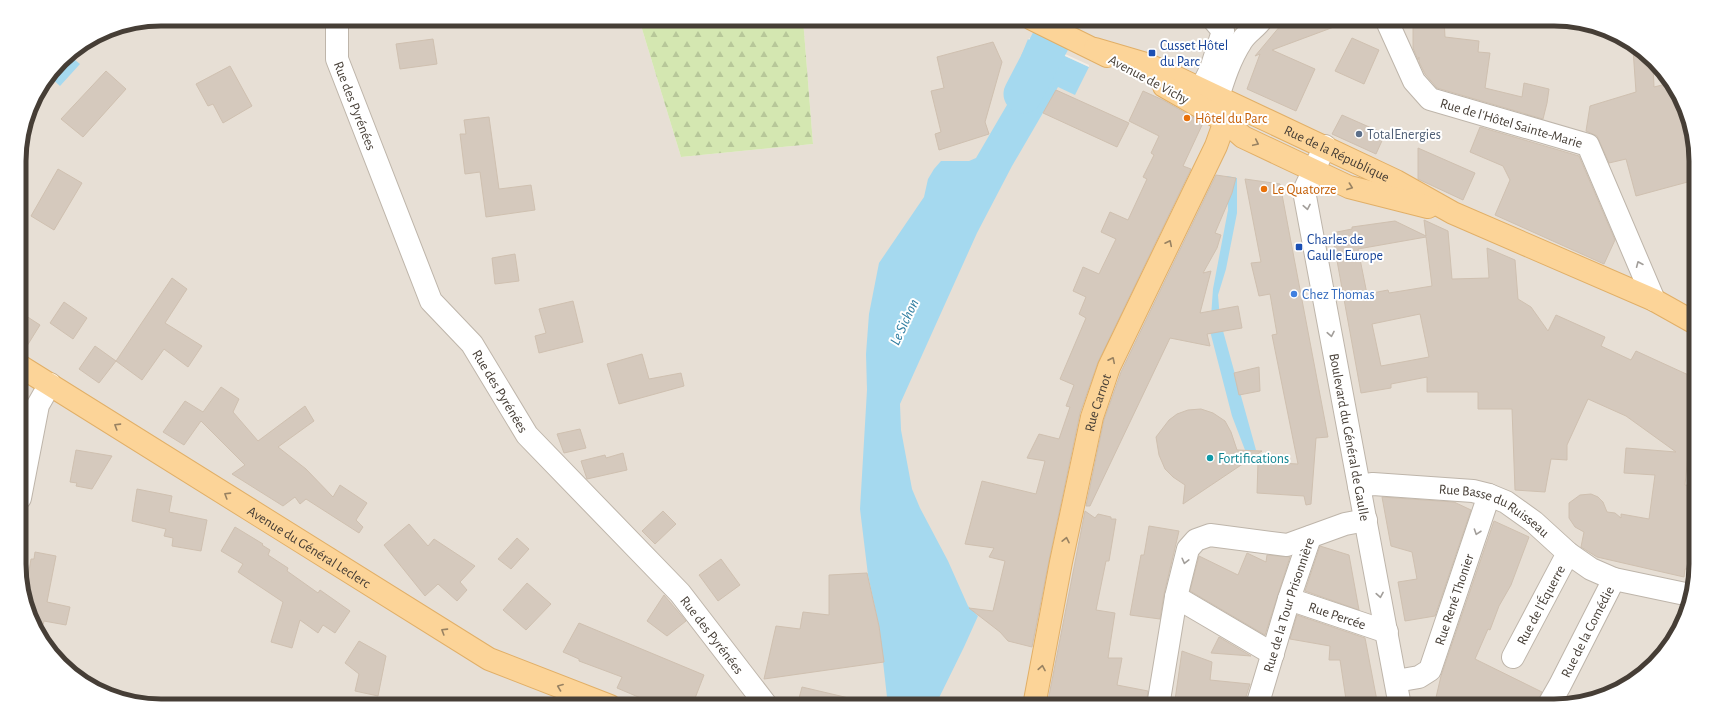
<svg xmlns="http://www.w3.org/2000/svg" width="1715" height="725" viewBox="0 0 1715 725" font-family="'Alegreya Sans',sans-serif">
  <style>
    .residential { fill: #e7dfd5 }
    .forest { fill: url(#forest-firs) }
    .water { fill: #a5d9ef }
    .pier { fill: #f3eee7 }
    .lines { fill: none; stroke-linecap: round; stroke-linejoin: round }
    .river { stroke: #a5d9ef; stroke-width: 39 }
    .building { fill: #d5c9bd; stroke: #cfc0b0; fill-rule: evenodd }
    .minor-casing { stroke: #beb5aa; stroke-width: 24 }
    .major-casing { stroke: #e1af67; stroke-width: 24 }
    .minor { stroke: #fff; stroke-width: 22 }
    .major { stroke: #fcd498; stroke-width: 22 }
    .oneway { stroke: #988262 }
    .oneway2 { stroke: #a29e9a }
    .transit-dot { fill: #1a4fb4; stroke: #fff; stroke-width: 1.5 }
    .food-dot { fill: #e8710a; stroke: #fff; stroke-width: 1.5 }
    .service-dot { fill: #5c6f8a; stroke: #fff; stroke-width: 1.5 }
    .shop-dot { fill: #3f7fe0; stroke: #fff; stroke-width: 1.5 }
    .culture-dot { fill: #0f9aa8; stroke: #fff; stroke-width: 1.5 }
    .labels { text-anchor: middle; stroke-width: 4; stroke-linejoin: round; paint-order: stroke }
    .transit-label { font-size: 14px; fill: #164399; stroke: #fff; text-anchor: start }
    .street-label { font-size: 14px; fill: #463e36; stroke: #fff }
    .food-label { font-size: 14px; fill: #c56008; stroke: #fff; text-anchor: start }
    .service-label { font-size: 14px; fill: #4e5e75; stroke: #fff; text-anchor: start }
    .shop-label { font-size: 14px; fill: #366cbe; stroke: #fff; text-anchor: start }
    .culture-label { font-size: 14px; fill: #0d838f; stroke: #fff; text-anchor: start }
    .water-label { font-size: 15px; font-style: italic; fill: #2e7da0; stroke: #fff }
    .rim { fill: none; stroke: #463e36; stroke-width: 5 }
  </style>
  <defs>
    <pattern id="forest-firs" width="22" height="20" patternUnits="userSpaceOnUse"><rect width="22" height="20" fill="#d4e7b1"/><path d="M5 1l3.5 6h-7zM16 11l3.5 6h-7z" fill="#b7c799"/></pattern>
  </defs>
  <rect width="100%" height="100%" fill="#f3eee7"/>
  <path class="residential" d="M161,19H639L681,157L813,144L803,19H1554L1608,30L1667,75L1695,142L1696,565L1685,618L1640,677L1600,698L1563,706H161L107,695L48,651L20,583L19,151L34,98L67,54L107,30Z"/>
  <path class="forest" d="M639,19H803L813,144L681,157Z"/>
  <path class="water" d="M1028,39L1089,67L1075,95L1058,87L1012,166L977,233L900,404L901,430L912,489L920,508L948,561L968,606L978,616L964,647L935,706H888L879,626L868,575L860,509L867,390L866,354L869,314L879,263L924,197L928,179L934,169L941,161H969L976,158L1032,62L1021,56Z
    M70,56L80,64L60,86L50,77Z
    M1227,176L1237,178V213L1226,269L1218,295L1220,320L1256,450H1245L1232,416L1210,331L1213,289L1228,210Z"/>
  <path class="pier" d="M1030,38L1089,65V67L1028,39Z"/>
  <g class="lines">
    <path class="river" d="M1023,94L1062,19"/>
  </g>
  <path class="building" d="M1286,19H1349L1350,21L1272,50L1315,69L1296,111L1247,89L1260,54L1255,56Z
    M1413,19H1444L1445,37L1479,41L1478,52L1490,53L1485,88L1522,97L1524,83L1549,89L1547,103L1543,119L1437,88L1425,74L1419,62V57L1418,60L1413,48Z
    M1352,38L1379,50L1364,84L1335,71Z
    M433,39L437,64L400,69L396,44Z
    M993,42L1002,62L985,122L989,134L939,150L935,134L941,132L931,91L944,88L937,57Z
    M1633,49L1653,64L1654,87L1670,83L1695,142V180L1636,196L1626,159L1609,163L1597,136L1586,131L1590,106L1636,92Z
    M230,66L252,106L223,123L213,104L208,106L196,84Z
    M106,71L126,89L83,137L61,119Z
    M1056,90L1129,123L1117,147L1043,113Z
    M1143,91L1163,100L1203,123L1183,166L1191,169L1098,362L1080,413L1049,560L1032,647L1008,641L1000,632L969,608L993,611L1005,561L989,557L994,548L965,544L982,481L1036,494L1045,461L1027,458L1039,434L1059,439L1070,407L1066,406L1074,385L1060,379L1086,318L1079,314L1086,297L1073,291L1083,267L1099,274L1116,239L1101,232L1110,212L1128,220L1147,179L1143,177L1154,155L1151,153L1159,136L1129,121Z
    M1342,115L1385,134L1376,154L1332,134Z
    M489,117L499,189L531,185L535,210L486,217L480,172L465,174L460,134H466L464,120Z
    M1480,127L1579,156L1615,240L1604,264L1495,215L1510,180L1503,166L1470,152Z
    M1418,148L1475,173L1463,200L1418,179Z
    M58,169L82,183L54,230L31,216Z
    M1216,175L1236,178L1232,193L1215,233L1221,235L1217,248L1203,273L1211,271L1200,313L1238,306L1242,328L1207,334L1210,346L1170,338L1090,506H1086L1104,420L1121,372Z
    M1245,179L1280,184L1328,437L1316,438L1311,504L1306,505L1304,496L1257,493L1258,462L1298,464L1272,335L1277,334L1270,294L1259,296L1251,263L1261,262Z
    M1424,220L1448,231L1452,279L1489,278L1487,248L1515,260L1518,299L1531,307L1548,331L1556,315L1605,337L1601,346L1631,360L1636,351L1695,378L1696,430L1689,444L1685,485L1696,486V516L1692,540H1696L1695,569H1685L1684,577L1597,557L1581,547L1584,532L1575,527L1569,518V503L1580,495L1591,494L1598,497L1603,502L1607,512L1615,513L1621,518V514L1649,519L1655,475L1624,473L1626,448L1676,452L1626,416L1588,399L1567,445V460L1551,459L1545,492L1515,490L1512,409H1478V392H1427V377L1391,384V388L1361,393L1332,233L1352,229V227L1395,221L1426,236ZM1426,237L1432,286L1389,293L1388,290L1367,294L1358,249ZM1420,314L1429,357L1381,366L1372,324Z
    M515,254L519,281L495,284L492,258Z
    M172,278L187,289L165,323L202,346L188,367L164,349L142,380L116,361Z
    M573,301L583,342L539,353L535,336L546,333L539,309Z
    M64,302L87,318L73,339L50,323Z
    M20,312L40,325L22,354H20Z
    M95,346L116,361L99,383L79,369Z
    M642,354L649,379L681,373L684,386L619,404L607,364Z
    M1259,367L1260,391L1239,395L1234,373Z
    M221,387L239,399L233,412L258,441L305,406L314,421L278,447L306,469L333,497L340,485L367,503L356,520L363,527L359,533L306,499L300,504L295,497L283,506L232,474L245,465L201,421L184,445L163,432L185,401L203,412Z
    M1201,409L1213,413L1225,421L1231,432L1237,450L1262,451L1183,504L1185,485L1173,477L1165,469L1159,455L1156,437L1169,420L1177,414L1188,410Z
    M580,429L586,448L564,453L557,434Z
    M76,450L112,456L92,489L76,486L77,483L70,482Z
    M623,453L627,470L587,479L581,461L605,455L606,458Z
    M137,489L172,496L169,512L207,520L201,551L172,546L173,538L164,536L166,529L132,521Z
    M1382,497L1454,502L1471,510L1435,616L1405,621L1398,582L1417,579L1412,552L1391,546Z
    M663,511L676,524L655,544L642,531Z
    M1085,511L1095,518L1098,514L1111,517V519H1116L1109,561H1106L1096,610L1115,613L1108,658H1122L1117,685L1148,691L1146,706H1047Z
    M1494,521L1529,537L1511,585L1499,606L1490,630L1488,629L1475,659L1542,692L1536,706H1434L1441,676Z
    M409,524L428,546L434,539L475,566L460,582L467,590L457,601L438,584L425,596L384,545Z
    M1149,526L1179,531L1164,594L1160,619L1130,615L1141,555H1144Z
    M235,527L263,544L262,545L270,550L268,555L288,568L287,571L318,593L320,590L350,611L335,633L323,625L318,633L300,620L292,648L271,642L283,602L238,572L243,564L221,551Z
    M517,538L529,549L511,569L498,559Z
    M1320,546L1349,555L1359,610L1305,591Z
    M35,552L56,556L47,602L70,607L66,625L44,621L41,633L25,594L31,559H34Z
    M1247,553L1266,562L1267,555L1290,557L1265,635L1190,591L1199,556L1238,575Z
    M721,559L740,585L718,601L699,575Z
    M867,573L879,626L884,662L764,679L776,626L800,629L803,612L829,615V575Z
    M527,583L551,604L526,630L503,610Z
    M664,595L686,621L667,636L647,621Z
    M1297,615L1365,638L1378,706H1347L1340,660H1329L1330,646L1290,639Z
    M579,623L704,675L692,706H671L643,699L617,688L622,677L579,661V659L563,652Z
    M1219,637L1251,656L1211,653Z
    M359,641L386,656L378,696L355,691L359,674L345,663Z
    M1182,651L1212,662L1210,680L1250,684L1243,706H1206L1207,704L1175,700Z
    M802,687L853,699L852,706H797Z"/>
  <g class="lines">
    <defs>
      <g id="minor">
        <path id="s1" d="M337,19V59L431,301L472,344L527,435L680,593L767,706"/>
        <path id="s2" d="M1386,19L1414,81L1430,99L1588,145L1654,300"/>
        <path d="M1201,89L1211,69L1223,31L1213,19"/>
        <path d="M1199,96L1211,99L1218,97C1224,78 1230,59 1241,42C1246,33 1256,28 1262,19"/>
        <path id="s3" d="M1325,146L1304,191L1400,706"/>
        <path id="s4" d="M1359,486L1373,484L1473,491L1489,495L1506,502L1534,522L1568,553L1591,569L1614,579L1690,595"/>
        <path d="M20,498L38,405L50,384"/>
        <path d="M1176,597L1273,654"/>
        <path id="s5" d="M1289,599L1387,632"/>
        <path id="s6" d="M1513,657L1568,553"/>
        <path id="s7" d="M1396,681L1419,677L1430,670L1489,495"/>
        <path d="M1158,706L1176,597L1188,549L1196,540L1210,535L1287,545L1345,524L1366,520"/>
        <path id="s8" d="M1257,706L1289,599L1310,537"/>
        <path id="s9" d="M1548,706L1560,685L1614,579"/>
      </g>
      <g id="major">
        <path d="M1032,19L1107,56"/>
        <path id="s10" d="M1095,49L1146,64L1171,75L1396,181L1453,213L1654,300L1695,323"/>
        <path d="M1164,86L1225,121L1243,137L1349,187L1428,207"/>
        <path id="s11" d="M20,366L489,659L610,706"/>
        <path id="s12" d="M1034,706L1061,562L1092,417L1109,367L1216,146L1225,121"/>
      </g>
    </defs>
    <use href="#minor" class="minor-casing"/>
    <use href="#major" class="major-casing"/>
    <use href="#minor" class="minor"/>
    <use href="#major" class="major"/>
  </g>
  <defs><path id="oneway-chevron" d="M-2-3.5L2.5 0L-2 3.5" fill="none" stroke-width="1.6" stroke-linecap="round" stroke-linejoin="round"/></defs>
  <g class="oneway">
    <use href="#oneway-chevron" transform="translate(1256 143) rotate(25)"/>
    <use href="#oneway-chevron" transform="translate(1350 187) rotate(20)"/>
    <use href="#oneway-chevron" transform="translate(1169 243) rotate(-64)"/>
    <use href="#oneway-chevron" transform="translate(1112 360) rotate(-64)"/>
    <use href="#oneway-chevron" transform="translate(117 426) rotate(-148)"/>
    <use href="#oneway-chevron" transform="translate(227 495) rotate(-148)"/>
    <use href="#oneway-chevron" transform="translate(1066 540) rotate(-78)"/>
    <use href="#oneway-chevron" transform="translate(444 631) rotate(-148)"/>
    <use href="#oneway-chevron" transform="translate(1042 668) rotate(-80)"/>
    <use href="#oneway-chevron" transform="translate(560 687) rotate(-159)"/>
  </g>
  <g class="oneway2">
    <use href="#oneway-chevron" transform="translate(1307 207) rotate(79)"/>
    <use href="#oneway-chevron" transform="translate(1639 264) rotate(-113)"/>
    <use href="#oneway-chevron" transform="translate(1331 334) rotate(79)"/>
    <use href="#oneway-chevron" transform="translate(1477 532) rotate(109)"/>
    <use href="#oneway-chevron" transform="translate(1185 561) rotate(104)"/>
    <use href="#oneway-chevron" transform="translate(1380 595) rotate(80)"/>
  </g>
  <g class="transit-dot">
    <rect x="1148" y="49" width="8" height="8" rx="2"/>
    <rect x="1295" y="243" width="8" height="8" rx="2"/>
  </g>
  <g class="food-dot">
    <circle cx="1187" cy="118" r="4"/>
    <circle cx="1264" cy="189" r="4"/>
  </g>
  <circle class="service-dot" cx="1359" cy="134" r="4"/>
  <circle class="shop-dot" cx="1294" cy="294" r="4"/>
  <circle class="culture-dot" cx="1210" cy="458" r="4"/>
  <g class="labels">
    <g class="transit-label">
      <text x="1160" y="50">Cusset Hôtel<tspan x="1160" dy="16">du Parc</tspan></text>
      <text x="1307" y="244">Charles de<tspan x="1307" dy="16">Gaulle Europe</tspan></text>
    </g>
    <g class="street-label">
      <text transform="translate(1149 79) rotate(28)" y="5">Avenue de Vichy</text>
      <text dy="5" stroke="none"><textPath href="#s1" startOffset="90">Rue des Pyrénées</textPath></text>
      <text dy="5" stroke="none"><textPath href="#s2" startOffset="177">Rue de l'Hôtel Sainte-Marie</textPath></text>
      <text dy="5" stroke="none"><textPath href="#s10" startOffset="264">Rue de la République</textPath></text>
      <text dy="5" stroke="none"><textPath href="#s1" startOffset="414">Rue des Pyrénées</textPath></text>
      <text dy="5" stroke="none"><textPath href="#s12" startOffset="310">Rue Carnot</textPath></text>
      <text dy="5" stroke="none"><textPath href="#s3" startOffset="300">Boulevard du Général de Gaulle</textPath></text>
      <text dy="5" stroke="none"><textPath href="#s4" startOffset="141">Rue Basse du Ruisseau</textPath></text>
      <text dy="5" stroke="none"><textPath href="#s11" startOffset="341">Avenue du Général Leclerc</textPath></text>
      <text dy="5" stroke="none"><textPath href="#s7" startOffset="111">Rue René Thonier</textPath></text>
      <text dy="5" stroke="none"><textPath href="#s6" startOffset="59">Rue de l'Équerre</textPath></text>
      <text dy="5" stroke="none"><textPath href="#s8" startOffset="106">Rue de la Tour Prisonnière</textPath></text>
      <text dy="5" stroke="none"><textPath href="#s5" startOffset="51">Rue Percée</textPath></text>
      <text dy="5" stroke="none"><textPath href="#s9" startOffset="84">Rue de la Comédie</textPath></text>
      <text dy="5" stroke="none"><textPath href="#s1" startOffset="738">Rue des Pyrénées</textPath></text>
    </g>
    <g class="food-label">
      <text x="1195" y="123">Hôtel du Parc</text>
      <text x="1272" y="194">Le Quatorze</text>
    </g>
    <g class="service-label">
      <text x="1367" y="139">TotalEnergies</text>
    </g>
    <g class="shop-label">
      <text x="1302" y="299">Chez Thomas</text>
    </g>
    <g class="culture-label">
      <text x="1218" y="463">Fortifications</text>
    </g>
    <g class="water-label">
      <text transform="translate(904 322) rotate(-65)" y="5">Le Sichon</text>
    </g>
  </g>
  <path d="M0 0H1715V725H0ZM161 26H1554A135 135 0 0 1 1689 161V564A135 135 0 0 1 1554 699H161A135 135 0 0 1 26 564V161A135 135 0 0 1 161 26Z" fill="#fff" fill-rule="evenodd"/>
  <path class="rim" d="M161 26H1554A135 135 0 0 1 1689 161V564A135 135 0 0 1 1554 699H161A135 135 0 0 1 26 564V161A135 135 0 0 1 161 26Z"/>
</svg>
